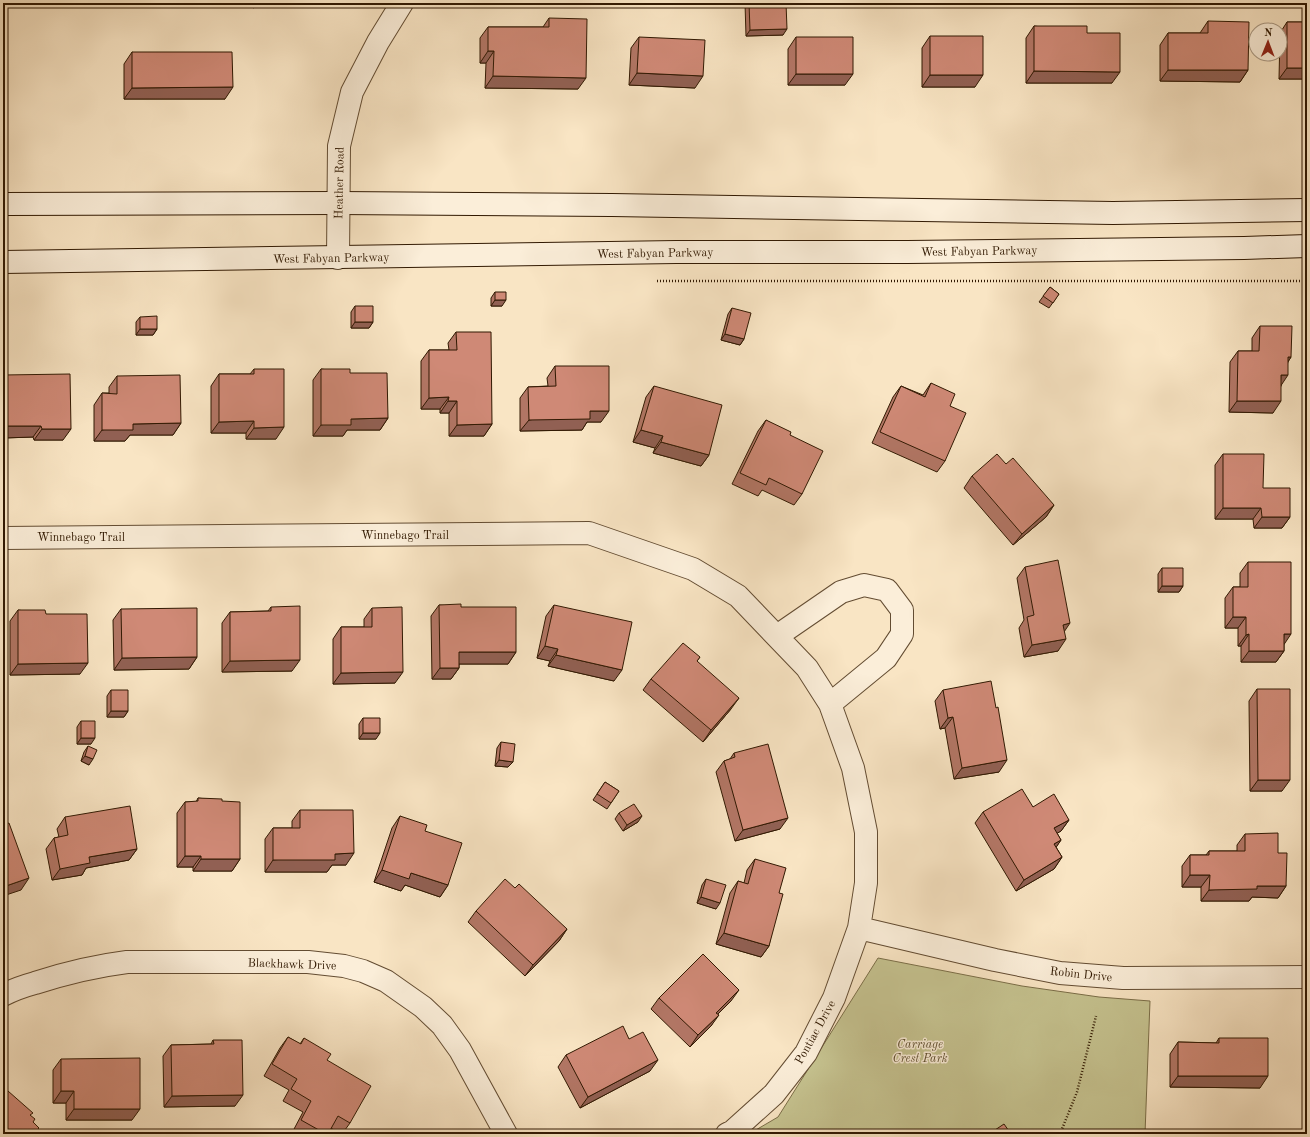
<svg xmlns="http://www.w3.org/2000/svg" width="1310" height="1137" viewBox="0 0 1310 1137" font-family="'Old Standard TT',serif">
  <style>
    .green { fill: #c5c28f; stroke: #7b6e48 }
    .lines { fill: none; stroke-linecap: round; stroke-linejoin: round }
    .minor-casing { stroke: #634c32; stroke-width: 24 }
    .secondary-casing { stroke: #311902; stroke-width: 24 }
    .path { stroke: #311902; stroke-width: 2.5; stroke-dasharray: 1 2; stroke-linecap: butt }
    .minor { stroke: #fbeed9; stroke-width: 22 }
    .secondary { stroke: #fbeed9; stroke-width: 22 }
    .wall { fill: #b27665; stroke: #311902 }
    .shaded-wall { fill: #916053; stroke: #311902 }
    .building { fill: #cf8976; stroke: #311902 }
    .labels { text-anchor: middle; stroke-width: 3; stroke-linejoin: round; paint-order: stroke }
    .street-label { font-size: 12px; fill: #311902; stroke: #fbeed9 }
    .park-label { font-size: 12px; font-style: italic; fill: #5d4c2c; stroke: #fbeed9 }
  </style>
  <rect width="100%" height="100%" fill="#f9e5c4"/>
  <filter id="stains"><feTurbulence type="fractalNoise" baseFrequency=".005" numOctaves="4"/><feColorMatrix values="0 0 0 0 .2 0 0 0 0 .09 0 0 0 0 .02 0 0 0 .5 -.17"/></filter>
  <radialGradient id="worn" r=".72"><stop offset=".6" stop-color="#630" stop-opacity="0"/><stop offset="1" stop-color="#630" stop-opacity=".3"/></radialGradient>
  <path class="green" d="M878,958L1022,986L1099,997L1150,1001L1145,1134H749L778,1117Z"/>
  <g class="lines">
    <defs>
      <path id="minor" d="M338,258L339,146L352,92L378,42L402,3
        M3,538L589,533L693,569L738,596L807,668L830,704L853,768L866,832V883L859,928L834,998L806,1053L774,1094L733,1131L727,1134
        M777,636L841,592L864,585L887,590L902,610V634L886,658L830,704
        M859,928L995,960L1060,973L1123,978L1307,977
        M3,995C13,990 24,986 35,983C66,973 95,966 127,962H308L344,966L363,971L386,981L423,1007L442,1025L460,1050L506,1134"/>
      <path id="secondary" d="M3,204L338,203L612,205L1113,213L1307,210
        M3,262L676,252H908L1244,248L1307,246"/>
    </defs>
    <use href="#minor" class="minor-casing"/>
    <use href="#secondary" class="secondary-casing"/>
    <path class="path" d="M657,281H1307
      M1060,1134L1077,1092L1096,1016"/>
    <use href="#minor" class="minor"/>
    <use href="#secondary" class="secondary"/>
  </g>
  <path class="wall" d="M244,3H258L254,8Z
    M745,3H786L783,35L746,36Z
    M549,18L578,89L485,88L486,63H480V38L488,27H543Z
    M1208,21L1248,70L1240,82L1160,81V45L1168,33H1200Z
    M1287,22H1307V79H1279L1280,33Z
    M1034,26L1087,33L1112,83H1026V38Z
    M930,36L975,87H922V48Z
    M639,37L695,88L629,85L631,48Z
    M796,37L845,85H788V49Z
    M132,52L225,99H124V64Z
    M1050,287L1059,294L1049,308L1039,302Z
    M495,292L502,306H491V298Z
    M355,306L373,322L369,328H351V312Z
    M732,308L744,339L740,345L721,340L728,314Z
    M140,317L157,329L153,335H136V322Z
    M1260,326L1291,357L1288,362L1273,413L1229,412L1230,362L1238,351H1252V338Z
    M456,332L492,424L484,436H449V413H440V409H421V361L429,350H449L448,343Z
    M555,366L601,422H587L582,430L520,431V398L528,387L548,386L547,378Z
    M254,369L276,439H246V433H211V386L219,374H250Z
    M321,369L350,373L388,418L380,430H347L343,436H313V380Z
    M3,375L63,440H34L33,437L3,438Z
    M117,376L181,423L173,435H130L125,441H94V405L102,393H109V387Z
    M931,383L950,406L945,461L937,472L872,443L893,397L901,386L923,395Z
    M654,386L709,455L701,466L653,453L655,448L633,442L646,397Z
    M766,420L790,435L802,494L794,505L762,490L758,496L732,484L758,431Z
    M1223,454L1263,488L1290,517L1282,528H1254L1253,519H1215V465Z
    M1006,464L1054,505L1046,517L1013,545L964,488L972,476Z
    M1248,562L1284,645V651L1276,662H1241V646H1238V628H1225V598L1233,587H1240V573Z
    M1025,567L1064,632L1058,651L1024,657L1019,628L1024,620L1017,578Z
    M1162,568L1183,586L1179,592H1158V574Z
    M439,605L461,607L516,652L508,664H459V668L451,679H432L431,616Z
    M554,605L614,681L548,666L550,661L537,658L546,616Z
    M271,607L292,671L222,672V623L230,612L268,611Z
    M372,608L395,683L333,684V639L341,627H364V619Z
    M121,609L197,657L189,669L114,670L113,620Z
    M18,610L46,614L80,674L10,675V621Z
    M700,657L697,661L731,709L703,742L643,690L651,679Z
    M1257,689L1282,791H1250L1249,701Z
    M111,690L128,711L124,717H107V696Z
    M943,690L999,772L954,779L945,728L940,729L935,701Z
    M363,718L376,739H359V724Z
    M81,721L91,744H77V727Z
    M501,742L513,762L508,767L495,766L497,748Z
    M88,746L89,765L81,761L84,752Z
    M734,753L780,829L735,841L716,772L724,761L730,759Z
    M605,782L619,791L607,809L593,800Z
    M198,798L222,801L240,859L232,871H193V867H177V813L185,802H196Z
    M1033,807L1069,820L1061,831L1057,833L1061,840L1056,847L1062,857L1054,869L1016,891L975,823L983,812Z
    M300,810L346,865H332L327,872H265V839L273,828H292V821Z
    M619,813L638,822L623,831L615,819Z
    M400,816L425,831L448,885L440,897L405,885L401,891L374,882L392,828Z
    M65,817L137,849L129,860L86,868L82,875L52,880L46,849L54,838L59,837L57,829Z
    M1245,834L1278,853L1286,886L1278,898L1252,897L1249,901H1201V887H1182V866L1190,855H1206L1209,851H1237V845Z
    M755,859L779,893L769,946L761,957L716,944L730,893L738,881L744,883L747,870Z
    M706,879L716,909L697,903L702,885Z
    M515,888L567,929L559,941L525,976L468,922L476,911Z
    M659,998L731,1001L718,1014L711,1026L690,1047L651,1009Z
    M288,1037L300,1044L304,1038L327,1060L350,1123L342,1134H340L331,1128L328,1134H298L293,1131L303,1112L283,1101L289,1090L264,1076L280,1048Z
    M1219,1038L1260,1088L1170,1087V1054L1178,1042L1216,1043Z
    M629,1039L650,1071L580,1108L558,1067L566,1055Z
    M213,1040L235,1106L164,1107L163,1056L171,1045L211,1044Z
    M61,1059L132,1120H66V1103H53V1070Z"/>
  <path class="shaded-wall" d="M787,29L783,35L746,36L750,30Z
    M488,51H494L486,63H480Z
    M1287,68H1307V79H1279Z
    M1168,70H1248L1240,82L1160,81Z
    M1034,71L1120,72L1112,83H1026Z
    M637,73L703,76L695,88L629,85Z
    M796,74H853L845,85H788Z
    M930,75H983L975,87H922Z
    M493,76L586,78L578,89L485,88Z
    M233,87L225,99H124L132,88Z
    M495,300H506L502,306H491Z
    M355,322H373L369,328H351Z
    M140,329H157L153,335H136Z
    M725,334L744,339L740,345L721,340Z
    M1288,357H1291L1283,369Z
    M1281,375H1288L1280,387Z
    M449,397L440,409H421L429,398Z
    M448,401H457L449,413H440Z
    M1237,401H1281L1273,413L1229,412Z
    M590,411H609L601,422H587L582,430L520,431L529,420Z
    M388,418L380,430H347L343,436H313L321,425L351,419Z
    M254,421L246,433H211L219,422Z
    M181,423L173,435H130L125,441H94L102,430L133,424Z
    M492,424L484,436H449L457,425Z
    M3,426H41L33,437L3,438Z
    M284,427L276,439H246L254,428Z
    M42,429H71L63,440H34Z
    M641,430L663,436L655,448L633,442Z
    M661,442L709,455L701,466L653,453Z
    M1054,505L1046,517L1013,545L1022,534Z
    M1223,508H1261L1253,519H1215Z
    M1262,517H1290L1282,528H1254Z
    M1162,586H1183L1179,592H1158Z
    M1233,617H1246L1238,628H1225Z
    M1070,623L1062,635L1063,625Z
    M1249,634L1241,646H1238L1246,635Z
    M1284,634H1291L1283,646Z
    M1066,639L1058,651L1024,657L1032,645Z
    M545,646L558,649L550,661L537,658Z
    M1249,651H1284L1276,662H1241Z
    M459,652H516L508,664H451Z
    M556,655L622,670L614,681L548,666Z
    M197,657L189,669L114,670L122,658Z
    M300,660L292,671L222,672L230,661Z
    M88,663L80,674L10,675L18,664Z
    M440,668H459L451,679H432Z
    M403,672L395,683L333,684L341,673Z
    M739,698L731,709L703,742L711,730Z
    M111,711H128L124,717H107Z
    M953,717L945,728L940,729L948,718Z
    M363,733H380L376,739H359Z
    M81,738H95L91,744H77Z
    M85,756L93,759L89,765L81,761Z
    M499,760L513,762L508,767L495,766Z
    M1007,760L999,772L954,779L962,768Z
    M1258,780H1290L1282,791H1250Z
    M642,816L638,822L623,831L627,825Z
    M788,818L780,829L735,841L743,830Z
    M1069,820L1061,831L1046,840L1054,828Z
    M1061,840L1053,852L1054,844Z
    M137,849L129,860L86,868L82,875L52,880L60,869L89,857Z
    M354,853L346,865H332L327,872H265L273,860L335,854Z
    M185,856H201L193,867H177Z
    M1062,857L1054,869L1016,891L1024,880Z
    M201,859H240L232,871H193Z
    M382,870L411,873L448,885L440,897L405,885L401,891L374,882Z
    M1190,875H1210L1201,887H1182Z
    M29,878L21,890L3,896V887Z
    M1257,886H1286L1278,898L1252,897L1249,901H1201L1209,890Z
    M701,897L720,903L716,909L697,903Z
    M567,929L559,941L525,976L533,965Z
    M724,933L769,946L761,957L716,944Z
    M739,990L731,1001L708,1024L716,1013Z
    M719,1015L711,1026L690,1047L698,1035Z
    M658,1060L650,1071L580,1108L588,1097Z
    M1178,1076H1268L1260,1088L1170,1087Z
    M61,1091H74L66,1103H53Z
    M243,1095L235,1106L164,1107L172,1096Z
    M74,1109H140L132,1120H66Z"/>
  <path class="building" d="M749,3H786L787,29L750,30Z
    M549,18L587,19L586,78L493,76L494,51H488V27H549Z
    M1208,21L1249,22L1248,70H1168V33H1208Z
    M1287,22H1307V68H1287Z
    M1034,26H1087V33H1120V72L1034,71Z
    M930,36H983V75H930Z
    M639,37L705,40L703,76L637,73Z
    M796,37H853V74H796Z
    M132,52H232L233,87L132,88Z
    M1050,287L1059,294L1053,303L1043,296Z
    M495,292H506V300H495Z
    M355,306H373V322H355Z
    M732,308L751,313L744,339L725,334Z
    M157,316V329H140V317Z
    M1260,326H1292L1291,357H1288V375H1281V401H1237L1238,351H1259Z
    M456,332H491L492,424L457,425V401H448L449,397L429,398V350H457Z
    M555,366H609V411H590V419L529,420L528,387L556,386Z
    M254,369H284V427L254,428V421L219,422V374H254Z
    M321,369H350V373H387L388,418L351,419V425H321Z
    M70,374L71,429H42L41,426H3V375Z
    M180,375L181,423L133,424V430H102V393L117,394V376Z
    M931,383L955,394L950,406L966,413L945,461L880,432L901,386L925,397Z
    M654,386L722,405L709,455L661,442L663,436L641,430Z
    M766,420L791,432L790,435L823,451L802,494L769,478L766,485L740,473Z
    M997,454L1006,464L1013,458L1054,505L1022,534L972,476Z
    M1223,454H1264L1263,488H1290V517H1262L1261,508H1223Z
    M1058,560L1070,623L1063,625L1066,639L1032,645L1027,617L1034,615L1025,567Z
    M1248,562H1291V634H1284V651H1249V634L1246,635V617H1233V587H1248Z
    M1162,568H1183V586H1162Z
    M461,604V607H516V652H459V668H440L439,605Z
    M554,605L632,622L622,670L556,655L558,649L545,646Z
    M300,606V660L230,661V612L271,611V607Z
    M402,607L403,672L341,673V627H372V608Z
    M197,608V657L122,658L121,609Z
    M18,610H45L46,614H87L88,663L18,664Z
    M683,643L700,657L697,661L739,698L711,730L651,679Z
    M991,681L996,708L998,707L1007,760L962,768L953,717L948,718L943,690Z
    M1257,689H1290V780H1258Z
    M111,690H128V711H111Z
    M363,718H380V733H363Z
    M81,721H95V738H81Z
    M501,742L515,744L513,762L499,760Z
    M768,744L788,818L743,830L724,761L735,757L734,753Z
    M88,746L97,750L93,759L85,756Z
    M605,782L619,791L611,803L597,794Z
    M1022,789L1033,807L1054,794L1069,820L1054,828L1061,840L1054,844L1062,857L1024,880L983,812Z
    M198,798L222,799V801L240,802V859H201V856H185V802L198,801Z
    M634,804L642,816L627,825L619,813Z
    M130,806L137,849L89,857L90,863L60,869L54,838L68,835L65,817Z
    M300,810H353L354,853L335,854V860H273V828H300Z
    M400,816L427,825L425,831L462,843L448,885L411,873L409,879L382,870Z
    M9,823L29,878L3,887V825Z
    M1278,833V853H1287L1286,886H1257V889L1209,890L1210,875H1190V855H1209V851H1245V834Z
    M755,859L786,868L779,893L783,894L769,946L724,933L738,881L748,884Z
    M505,879L515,888L519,884L567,929L533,965L476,911Z
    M706,879L726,885L720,903L701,897Z
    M703,954L739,990L716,1013L719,1015L698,1035L659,998Z
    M623,1026L629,1039L643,1032L658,1060L588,1097L566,1055Z
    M288,1037L301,1044L304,1038L331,1054L327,1060L371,1086L350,1123L338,1116L328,1134H326L301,1120L311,1101L291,1089L297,1079L272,1064Z
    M1219,1038H1268V1076H1178V1042L1219,1043Z
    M213,1040H242L243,1095L172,1096L171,1045L214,1044Z
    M140,1058V1109H74V1091H61V1059Z
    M8,1091L33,1113L30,1115L35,1119L33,1122L39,1128L33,1134H3V1097Z
    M1004,1124L1011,1134H989Z"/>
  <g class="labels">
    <g class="street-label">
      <text transform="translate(339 183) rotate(-89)" y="4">Heather Road</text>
      <text transform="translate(979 251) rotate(-1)" y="4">West Fabyan Parkway</text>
      <text transform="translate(655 253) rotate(-1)" y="4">West Fabyan Parkway</text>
      <text transform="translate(331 258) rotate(-1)" y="4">West Fabyan Parkway</text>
      <text x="405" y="539">Winnebago Trail</text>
      <text x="81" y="541">Winnebago Trail</text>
      <text transform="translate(292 964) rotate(2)" y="4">Blackhawk Drive</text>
      <text transform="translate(1081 974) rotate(6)" y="4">Robin Drive</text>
      <text transform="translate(815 1032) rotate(-61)" y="4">Pontiac Drive</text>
    </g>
    <g class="park-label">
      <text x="920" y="1048">Carriage<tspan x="920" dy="14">Crest Park</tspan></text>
    </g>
  </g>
  <rect width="1310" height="1137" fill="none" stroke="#f9e5c4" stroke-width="16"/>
  <rect x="4" y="4" width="1302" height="1129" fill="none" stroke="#311902" stroke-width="2"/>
  <rect x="8" y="8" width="1294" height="1121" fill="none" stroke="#311902"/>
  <g transform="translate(1268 42) rotate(1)"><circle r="19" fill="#fbeed9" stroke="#aa9983"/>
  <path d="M0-3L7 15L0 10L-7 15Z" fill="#8f2418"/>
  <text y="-6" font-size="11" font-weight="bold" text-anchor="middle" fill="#311902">N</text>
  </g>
  <rect width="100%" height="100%" filter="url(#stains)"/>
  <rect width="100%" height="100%" fill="url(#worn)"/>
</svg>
